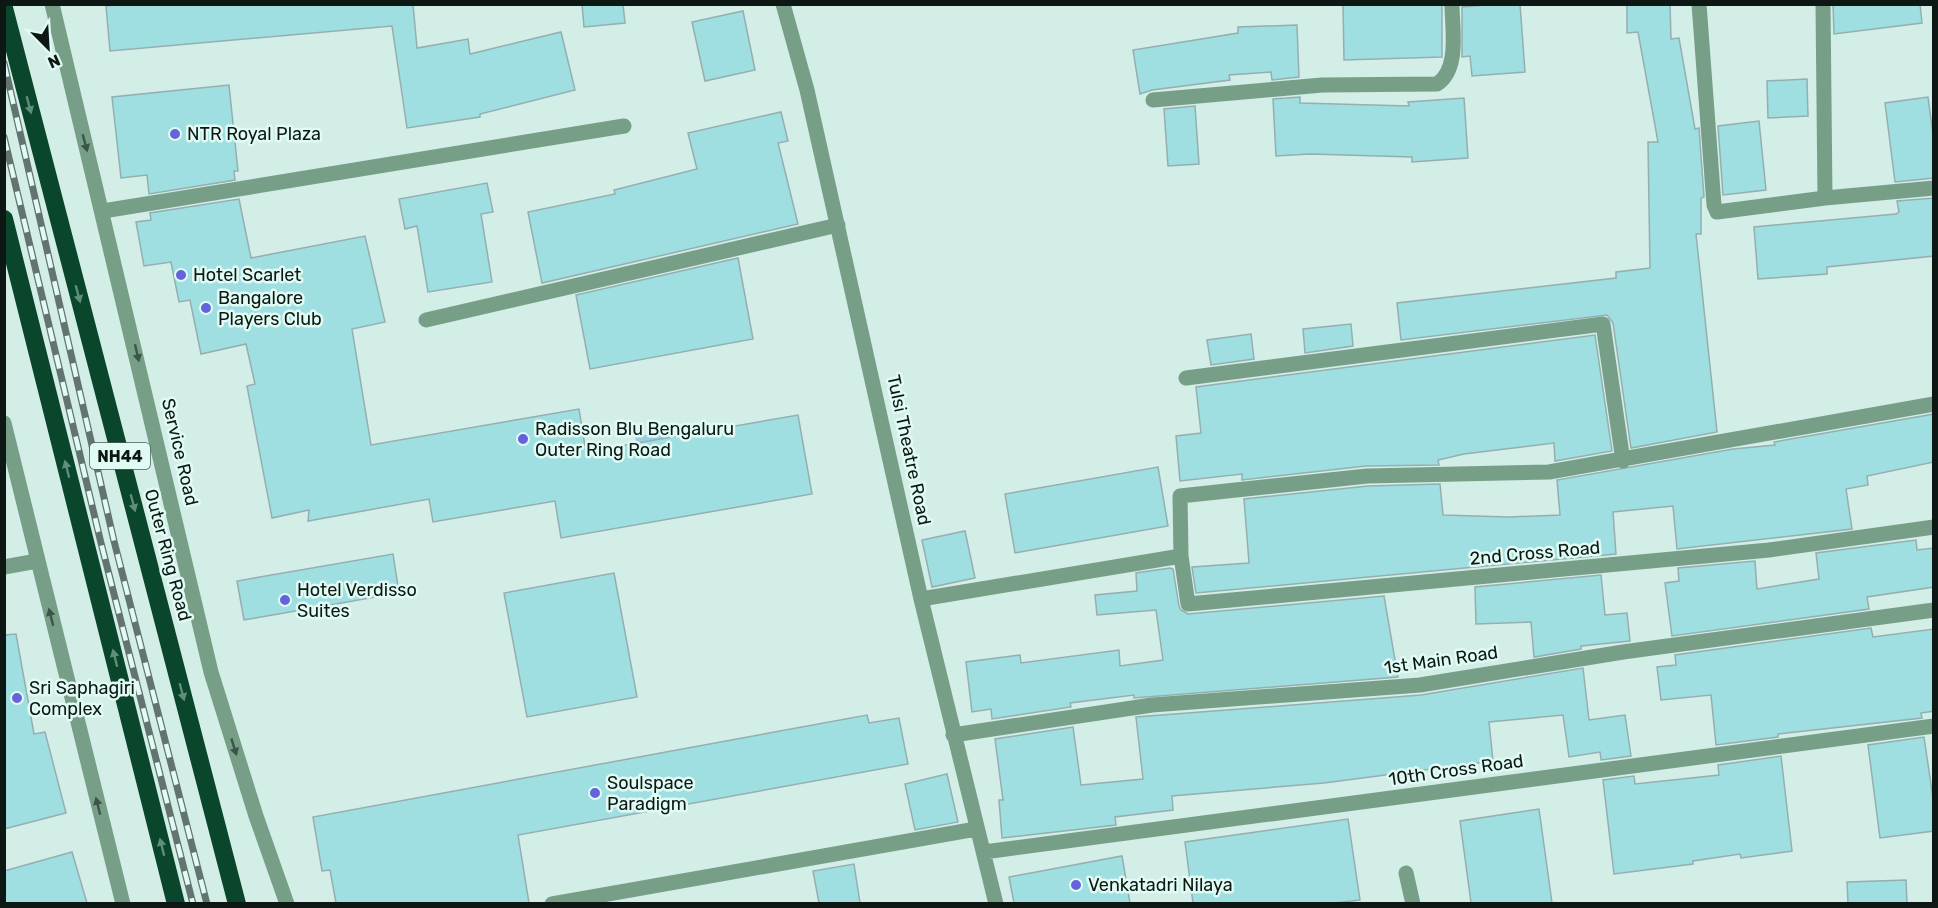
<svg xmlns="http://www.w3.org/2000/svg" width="1938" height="908" viewBox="0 0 1938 908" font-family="Rubik,sans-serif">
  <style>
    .water { fill: #96cfe1 }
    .building { fill: #9fdee1; stroke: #94afb0; stroke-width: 1.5 }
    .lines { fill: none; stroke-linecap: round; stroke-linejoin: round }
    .minor { stroke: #779f88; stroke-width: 15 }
    .highway { stroke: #09462c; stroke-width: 18 }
    .rail-casing { stroke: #637470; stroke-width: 7 }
    .rail { stroke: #e0fbf4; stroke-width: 4.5; stroke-dasharray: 14; stroke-linecap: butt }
    .oneway { fill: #5f8e7c }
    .oneway2 { fill: #3d5448 }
    .poi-dot { fill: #6463dc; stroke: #e0fbf4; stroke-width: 2 }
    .labels { text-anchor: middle; stroke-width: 5; stroke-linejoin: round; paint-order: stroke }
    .shield { fill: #e0fbf4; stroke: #4c5b57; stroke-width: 1.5 }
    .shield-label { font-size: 16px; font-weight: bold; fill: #0d1714 }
    .poi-label { font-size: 18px; fill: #0d1714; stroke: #e0fbf4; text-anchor: start }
    .street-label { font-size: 18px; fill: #0d1714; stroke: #e0fbf4 }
  </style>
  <rect width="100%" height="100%" fill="#d3ede7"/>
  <path class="water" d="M698,424L705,456L642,469L635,437Z"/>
  <path class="building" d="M121,4H413L417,48L468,39L470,54L561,32L575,90L480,114V117L407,128L392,26L110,51L106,6Z
    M582,4H623L625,23L584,27Z
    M1343,4H1442V57L1344,60Z
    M1497,4H1520L1525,72L1472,76L1470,56L1462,57V7Z
    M1627,4H1670L1671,39L1679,38L1695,129L1699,128L1704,197L1701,198V234H1696L1717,432L1631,448L1613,323L1607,315L1401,340L1397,303L1616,278V272L1650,268L1648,142H1658L1638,32L1627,33Z
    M1833,4H1920L1922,23L1834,34Z
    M743,11L755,70L705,81L692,22Z
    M1297,25L1299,77L1272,80L1271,72L1229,75L1230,80L1152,90L1140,94L1133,50L1238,33V27Z
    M1807,79L1808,116L1768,118L1767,81Z
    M229,85L238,171H234L235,180L149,194L147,175L121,178L112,97Z
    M1300,97V103L1409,106L1408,102L1464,98L1468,158L1412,162V157L1310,154L1276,156L1273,99Z
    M1928,97L1934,142V178L1895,182L1885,103Z
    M1195,106L1199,164L1168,166L1164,109Z
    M781,112L788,141L778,143L798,224L542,283L528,212L615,194L614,190L697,169L688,133Z
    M1759,121L1766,190L1723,195L1718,126Z
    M487,183L493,212L481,214L492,282L428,292L417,226L405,229L399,199Z
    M1934,198V256L1827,267V274L1758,279L1754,227L1896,214L1899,212L1897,201Z
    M239,199L251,258L365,236L385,322L352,329L371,445L579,409L586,452L798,415L812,494L561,538L555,501L433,522L429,499L308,521L309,510L272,518L247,386L255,384L246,344L201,354L190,300L179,302L171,262L144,266L136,222L151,220L150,213Z
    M738,258L753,339L590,369L576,295Z
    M1351,324L1353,346L1305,353L1303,329Z
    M1251,334L1254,359L1211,365L1207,340Z
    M1595,335L1612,451L1555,461L1554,443L1464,454L1438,460L1439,465L1366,466L1242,480V474L1180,481L1176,436L1201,433L1196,387Z
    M1934,414V462L1867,476L1868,485L1846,489L1852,529L1677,549L1673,506L1613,512L1616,554L1196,593L1192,567L1249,563L1244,499L1368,486L1440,484L1443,515L1508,517L1560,515L1557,480L1733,449L1775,445L1774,442Z
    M1158,467L1168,526L1015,553L1005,494Z
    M965,531L975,578L932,587L922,540Z
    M1916,540L1917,550L1934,548V587L1867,597L1869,609L1672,636L1665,583L1679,581L1678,568L1755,561L1757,589L1819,579L1816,553Z
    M393,554L399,593L244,620L237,581Z
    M1170,568L1173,569L1179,606L1181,610L1188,614L1384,596L1398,677L1134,698V695L1070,703L1071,707L992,719L991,709L972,712L966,662L1020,655L1021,663L1119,650L1120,666L1163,660L1156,610L1097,615L1095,595L1137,591L1136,573Z
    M614,573L637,697L527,717L504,593Z
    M1601,575L1605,615L1627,613L1630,641L1581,646V649L1534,657L1531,622L1476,624L1475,587Z
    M1871,628L1873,637L1934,629V711L1921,713L1922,718L1778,734V737L1716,745L1711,695L1661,700L1657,667L1676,665L1675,655Z
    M16,634L34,734L45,732L66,813L4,829V635Z
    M1583,668L1589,720L1625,715L1631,756L1601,760L1600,752L1569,757L1563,715L1489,722L1493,761L1324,783L1172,796L1173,810L1115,817L1116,825L1002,838L999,800H1003L995,739L1073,727L1081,785L1143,779L1136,717L1421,695Z
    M867,715L869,723L899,718L908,764L518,835L529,903H336L330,870L322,871L313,817Z
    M1924,737L1934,805V831L1880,838L1868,745Z
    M1781,756L1792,851L1741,858L1740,854L1693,861V864L1614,874L1603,780L1634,776L1635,784L1719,775L1718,765Z
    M947,774L958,822L915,830L905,784Z
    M1539,809L1552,903H1471L1460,821Z
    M1348,819L1360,900L1334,903H1193L1185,842Z
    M72,852L87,903H4V871Z
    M1122,856L1130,903H1014L1009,877Z
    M854,864L860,903H819L813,871Z
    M1906,880L1907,903H1848L1847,882Z"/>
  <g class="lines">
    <path class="minor" d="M52,4L211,672L256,816L287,904
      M783,4L807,90L921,599L996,904
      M1699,4L1714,205L1717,212L1825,198L1934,188
      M1823,4L1825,198
      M1153,100L1322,85L1437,84C1460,69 1452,29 1452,4
      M103,211L624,126
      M426,320L838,225
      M1186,378L1603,324L1623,461
      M1934,404L1549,472L1367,476L1180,496L1181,556L1188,604L1769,550L1934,527
      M4,423L123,904
      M4,567L37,561
      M921,599L1181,556
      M953,735L1152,705L1420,685L1623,652L1934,610
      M984,852L1934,726
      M1406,873L1413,904
      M552,904L976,829"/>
    <path class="highway" d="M4,8L237,904
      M4,219L176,904"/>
    <defs>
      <path id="rail" d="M4,63L114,541L207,904
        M4,137L101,543L193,904"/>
    </defs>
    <use href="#rail" class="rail-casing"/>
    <use href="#rail" class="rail"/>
  </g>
  <defs><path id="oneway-solid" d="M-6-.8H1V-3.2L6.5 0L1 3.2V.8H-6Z" transform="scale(1.5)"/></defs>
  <g class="oneway">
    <use href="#oneway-solid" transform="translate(29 105) rotate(75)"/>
    <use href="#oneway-solid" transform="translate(78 294) rotate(75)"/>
    <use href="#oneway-solid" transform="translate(67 469) rotate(-104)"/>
    <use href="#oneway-solid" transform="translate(133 503) rotate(75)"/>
    <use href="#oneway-solid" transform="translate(115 658) rotate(-104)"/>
    <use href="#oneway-solid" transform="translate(182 692) rotate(75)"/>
    <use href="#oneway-solid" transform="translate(162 847) rotate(-104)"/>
  </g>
  <g class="oneway2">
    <use href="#oneway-solid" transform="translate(85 143) rotate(75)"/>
    <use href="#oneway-solid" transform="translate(137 353) rotate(77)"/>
    <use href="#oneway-solid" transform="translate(51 617) rotate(-104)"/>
    <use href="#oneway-solid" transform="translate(234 747) rotate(73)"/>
    <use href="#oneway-solid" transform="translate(98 806) rotate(-104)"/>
  </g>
  <g class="poi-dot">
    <circle cx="175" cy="134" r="6"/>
    <circle cx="181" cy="275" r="6"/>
    <circle cx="206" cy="308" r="6"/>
    <circle cx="523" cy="439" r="6"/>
    <circle cx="285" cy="600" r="6"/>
    <circle cx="17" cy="698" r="6"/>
    <circle cx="595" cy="793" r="6"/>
    <circle cx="1076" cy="885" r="6"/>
  </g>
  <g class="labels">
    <rect class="shield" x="90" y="443" width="60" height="26" rx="4.5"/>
    <g class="shield-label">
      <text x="120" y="462">NH44</text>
    </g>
    <g class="poi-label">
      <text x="187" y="140">NTR Royal Plaza</text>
      <text x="193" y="281">Hotel Scarlet</text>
      <text x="218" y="304">Bangalore<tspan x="218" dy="21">Players Club</tspan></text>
      <text x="535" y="435">Radisson Blu Bengaluru<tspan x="535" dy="21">Outer Ring Road</tspan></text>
      <text x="297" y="596">Hotel Verdisso<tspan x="297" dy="21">Suites</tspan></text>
      <text x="29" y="694">Sri Saphagiri<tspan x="29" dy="21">Complex</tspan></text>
      <text x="607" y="789">Soulspace<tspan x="607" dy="21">Paradigm</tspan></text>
      <text x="1088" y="891">Venkatadri Nilaya</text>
    </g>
    <g class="street-label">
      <text transform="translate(909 450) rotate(78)" y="6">Tulsi Theatre Road</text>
      <text transform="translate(180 452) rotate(77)" y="6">Service Road</text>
      <text transform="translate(1535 553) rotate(-5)" y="6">2nd Cross Road</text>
      <text transform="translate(168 555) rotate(75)" y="6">Outer Ring Road</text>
      <text transform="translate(1441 660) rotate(-8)" y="6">1st Main Road</text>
      <text transform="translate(1456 770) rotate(-8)" y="6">10th Cross Road</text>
    </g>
  </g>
  <rect width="1938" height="908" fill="none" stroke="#0d1714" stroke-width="12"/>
  <g transform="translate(48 48) rotate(156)" stroke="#e0fbf4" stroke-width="4.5" paint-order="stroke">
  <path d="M0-4.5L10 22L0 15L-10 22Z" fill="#0d1714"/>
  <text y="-9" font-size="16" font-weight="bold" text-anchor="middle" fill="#0d1714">N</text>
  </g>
</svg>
